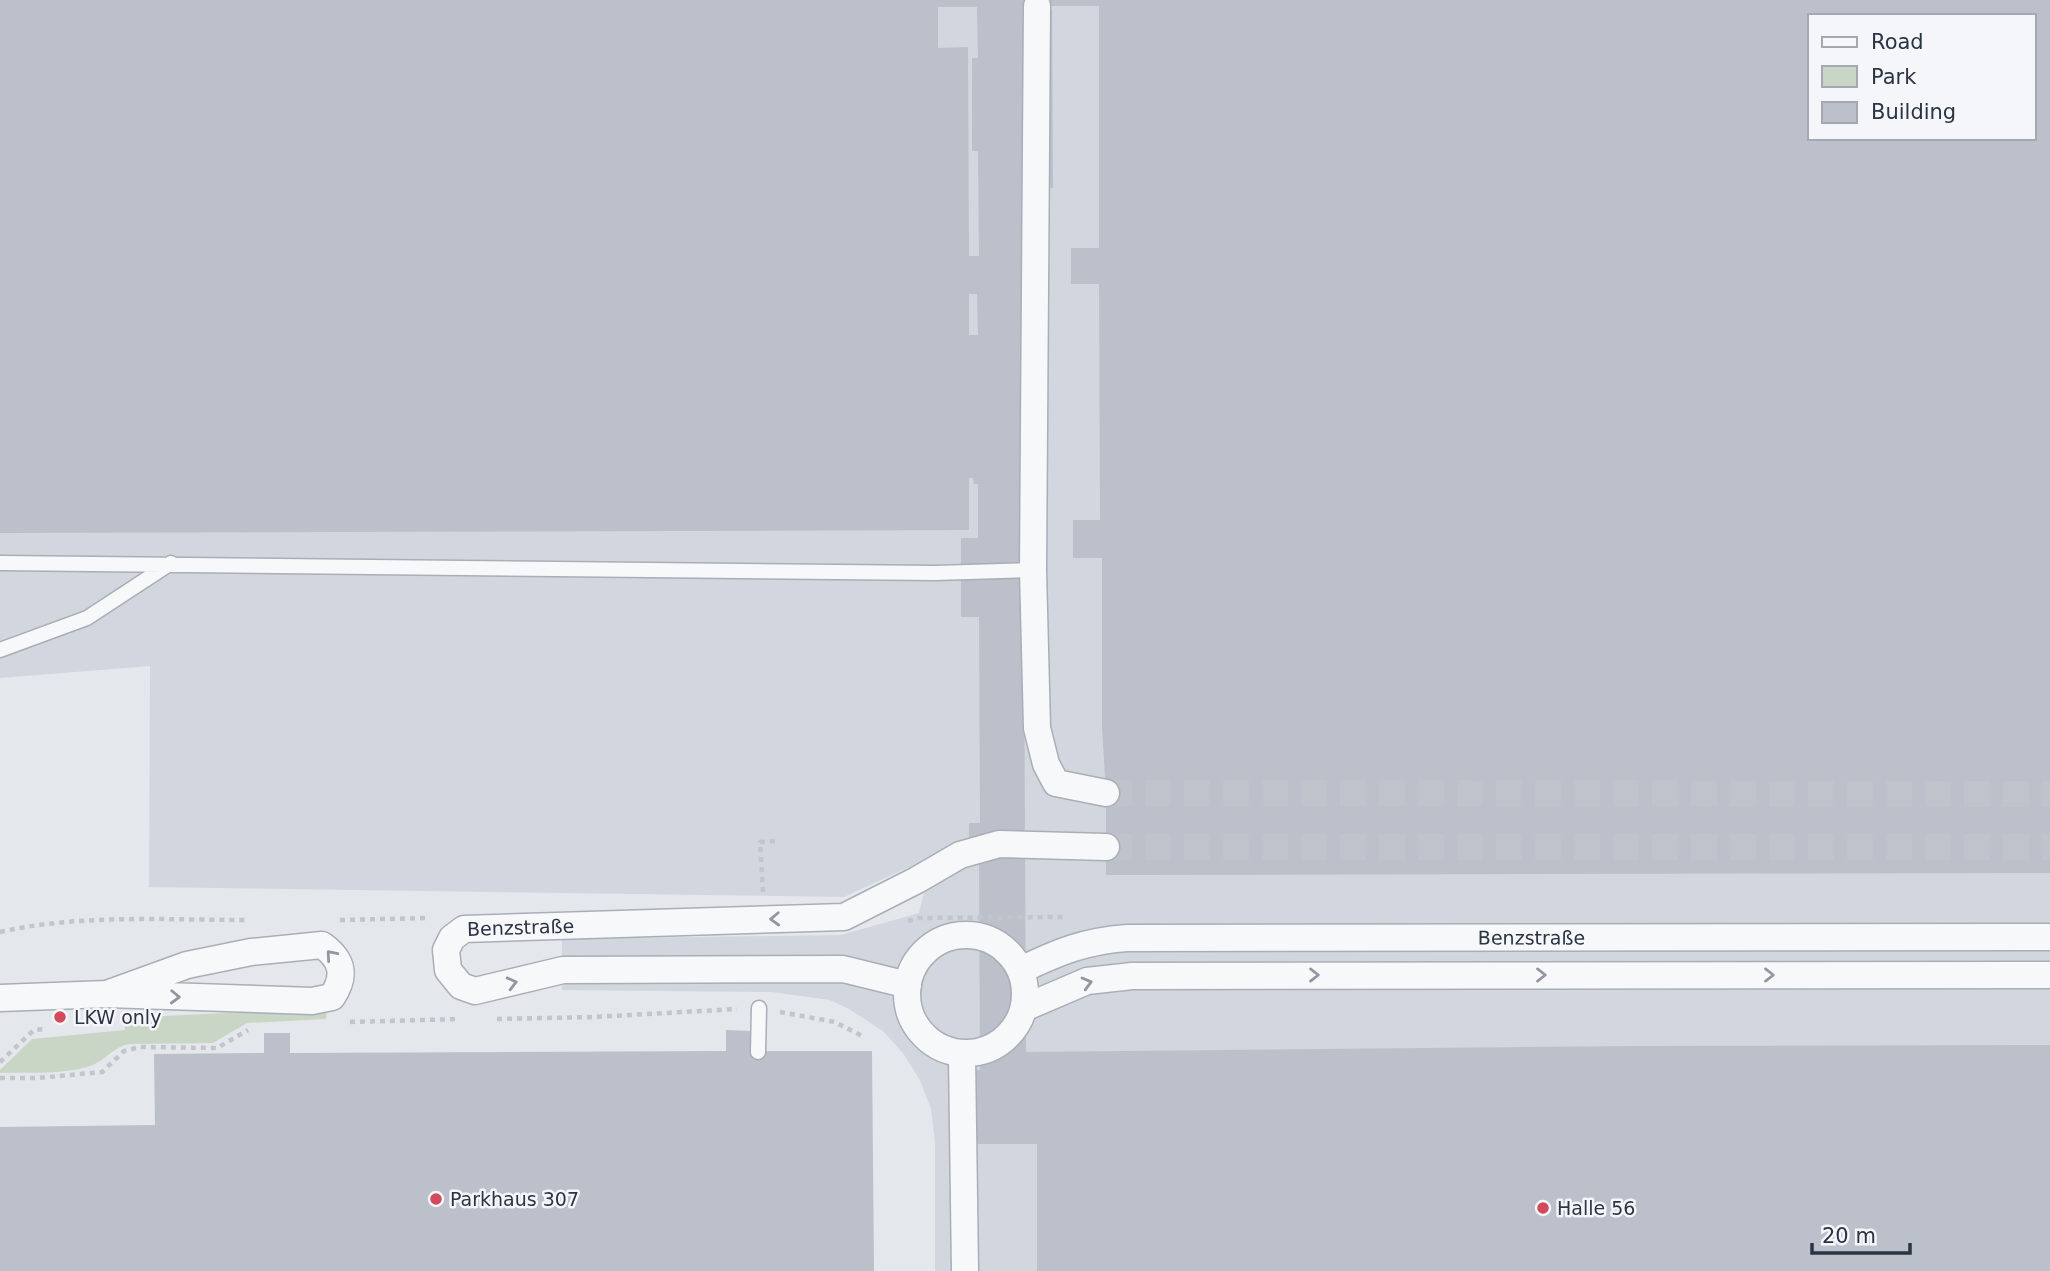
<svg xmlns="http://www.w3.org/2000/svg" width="2050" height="1271" viewBox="0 0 2050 1271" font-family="'DejaVu Sans',sans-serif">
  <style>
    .built { fill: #d2d6de; fill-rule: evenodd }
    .green { fill: #c9d6c5 }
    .building { fill: #bbc0ca; fill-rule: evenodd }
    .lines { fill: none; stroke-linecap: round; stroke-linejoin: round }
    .street-tunnel { stroke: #bfc3cb; stroke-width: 26; stroke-dasharray: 26 13; stroke-linecap: butt }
    .lane-casing { stroke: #a9aeb7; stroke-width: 17 }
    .street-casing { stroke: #a9aeb7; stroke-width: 29 }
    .path { stroke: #c2c5cb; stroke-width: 4.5; stroke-dasharray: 5 5; stroke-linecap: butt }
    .lane { stroke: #f7f8fa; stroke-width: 14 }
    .street { stroke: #f7f8fa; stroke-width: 26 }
    .oneway { stroke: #9196a0 }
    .poi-dot { fill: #d1495b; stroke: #f4f6f9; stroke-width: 2.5 }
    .labels { text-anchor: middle; stroke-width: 5; stroke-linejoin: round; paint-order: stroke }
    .street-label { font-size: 19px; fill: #2b3445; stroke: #f4f6f9 }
    .poi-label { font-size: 19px; fill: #2b3445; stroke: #f4f6f9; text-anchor: start }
  </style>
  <rect width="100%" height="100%" fill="#e4e7ec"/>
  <path class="built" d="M0,0H2050V1271H935V1142L931,1109L920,1080L903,1053L883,1031L849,1009L830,1000L772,992L562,990V939L841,935L919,913L924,893L909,867L844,897L149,887L150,666L0,678ZM1810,16H2034V138H1810Z"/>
  <path class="green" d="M327,1008L326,1019L247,1023L213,1043L129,1044C113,1047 105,1061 90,1066C63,1075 29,1072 0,1073V1070L32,1039L125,1030L124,1018Z"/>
  <path class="building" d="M0,0H2050V873L1106,875V793L1102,728V558H1073V520H1100L1099,284H1071V248H1099V6H1027V10H1052L1053,188H1022L1026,1052L1638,1046L2050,1045V1271H1037V1144H970L969,1070H980L979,861H969V823H980L979,617H961V538H978V484H974L973,478H969V530L0,533ZM938,7H977L978,58H972V151H978L979,256H969L968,47L938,48ZM1810,16H2034V138H1810ZM969,294H977L978,335H969Z
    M726,1030L751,1031V1051H872L874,1271H0V1127L155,1125L154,1054L264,1053V1033H290V1053L726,1051Z"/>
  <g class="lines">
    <path class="street-tunnel" d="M1106,793L2050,794
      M1106,847H2050"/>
    <defs>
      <path id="lane" d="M0,563L935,573L1033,570
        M0,650L87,618L171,563
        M758,1052L759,1008"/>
      <g id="street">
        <path d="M1037,6L1033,570L1037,728L1046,764L1056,783L1106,793"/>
        <circle cx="966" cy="994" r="59"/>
        <path id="s1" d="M1021,970C1058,952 1085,941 1127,938L2050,937"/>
        <path id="s2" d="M908,985L843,969L563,970L475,991L461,986L448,970L446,950L452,938L464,929L844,917L917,880L960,855L999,844L1106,847"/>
        <path d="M0,998L107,994L312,1001L332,997C346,976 343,960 322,945L251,952L187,965L107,994"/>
        <path d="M1024,1008L1087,981L1132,976L2050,975"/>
        <path d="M962,1055L965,1271"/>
      </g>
    </defs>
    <use href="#lane" class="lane-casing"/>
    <use href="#street" class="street-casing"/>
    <path class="path" d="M763,892L760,842L777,841
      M340,920L429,918
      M908,921L918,918L1066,917
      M0,932C78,914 167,920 247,920
      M780,1012L835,1022L862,1036
      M497,1019L594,1017L737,1009
      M350,1022L460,1019
      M0,1062L34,1030L46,1029
      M0,1078H38L102,1072L124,1051L140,1047L217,1048L248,1030"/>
    <use href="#lane" class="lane"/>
    <use href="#street" class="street"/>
  </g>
  <defs><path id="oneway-chevron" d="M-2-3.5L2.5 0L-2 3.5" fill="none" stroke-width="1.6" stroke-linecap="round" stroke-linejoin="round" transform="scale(1.75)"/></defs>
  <g class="oneway">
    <use href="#oneway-chevron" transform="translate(775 919) rotate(178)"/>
    <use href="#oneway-chevron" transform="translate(331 955) rotate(-131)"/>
    <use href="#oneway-chevron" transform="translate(1314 975)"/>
    <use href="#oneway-chevron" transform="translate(1541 975)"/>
    <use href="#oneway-chevron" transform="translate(1769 975)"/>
    <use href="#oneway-chevron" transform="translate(512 983) rotate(-14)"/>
    <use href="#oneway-chevron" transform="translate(1087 983) rotate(-15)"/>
    <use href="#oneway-chevron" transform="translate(175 997) rotate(2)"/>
  </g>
  <g class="poi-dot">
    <circle cx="60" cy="1017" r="7"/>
    <circle cx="436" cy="1199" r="7"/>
    <circle cx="1543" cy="1208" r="7"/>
  </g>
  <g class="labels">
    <g class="street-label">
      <text dy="7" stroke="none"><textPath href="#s2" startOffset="578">Benzstraße</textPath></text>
      <text dy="7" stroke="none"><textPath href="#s1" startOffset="516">Benzstraße</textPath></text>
    </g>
    <g class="poi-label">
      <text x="74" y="1024">LKW only</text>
      <text x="450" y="1206">Parkhaus 307</text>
      <text x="1557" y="1215">Halle 56</text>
    </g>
  </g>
  <rect x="1808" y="14" width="228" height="126" fill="#f4f6f9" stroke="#a4a8b1" stroke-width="2"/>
  <rect x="1822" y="37" width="35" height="10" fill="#f7f8fa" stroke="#a4a8b1" stroke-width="2"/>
  <text x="1871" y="49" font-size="21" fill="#2b3445">Road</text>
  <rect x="1822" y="66" width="35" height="21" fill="#c9d6c5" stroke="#a4a8b1" stroke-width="2"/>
  <text x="1871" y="84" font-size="21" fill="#2b3445">Park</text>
  <rect x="1822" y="102" width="35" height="21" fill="#bbc0ca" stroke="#a4a8b1" stroke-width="2"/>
  <text x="1871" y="119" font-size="21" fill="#2b3445">Building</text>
  <path d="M1812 1243v10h98v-10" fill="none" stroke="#2b3445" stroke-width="3.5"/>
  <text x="1822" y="1243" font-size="21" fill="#2b3445" stroke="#f4f6f9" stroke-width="5" paint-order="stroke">20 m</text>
</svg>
